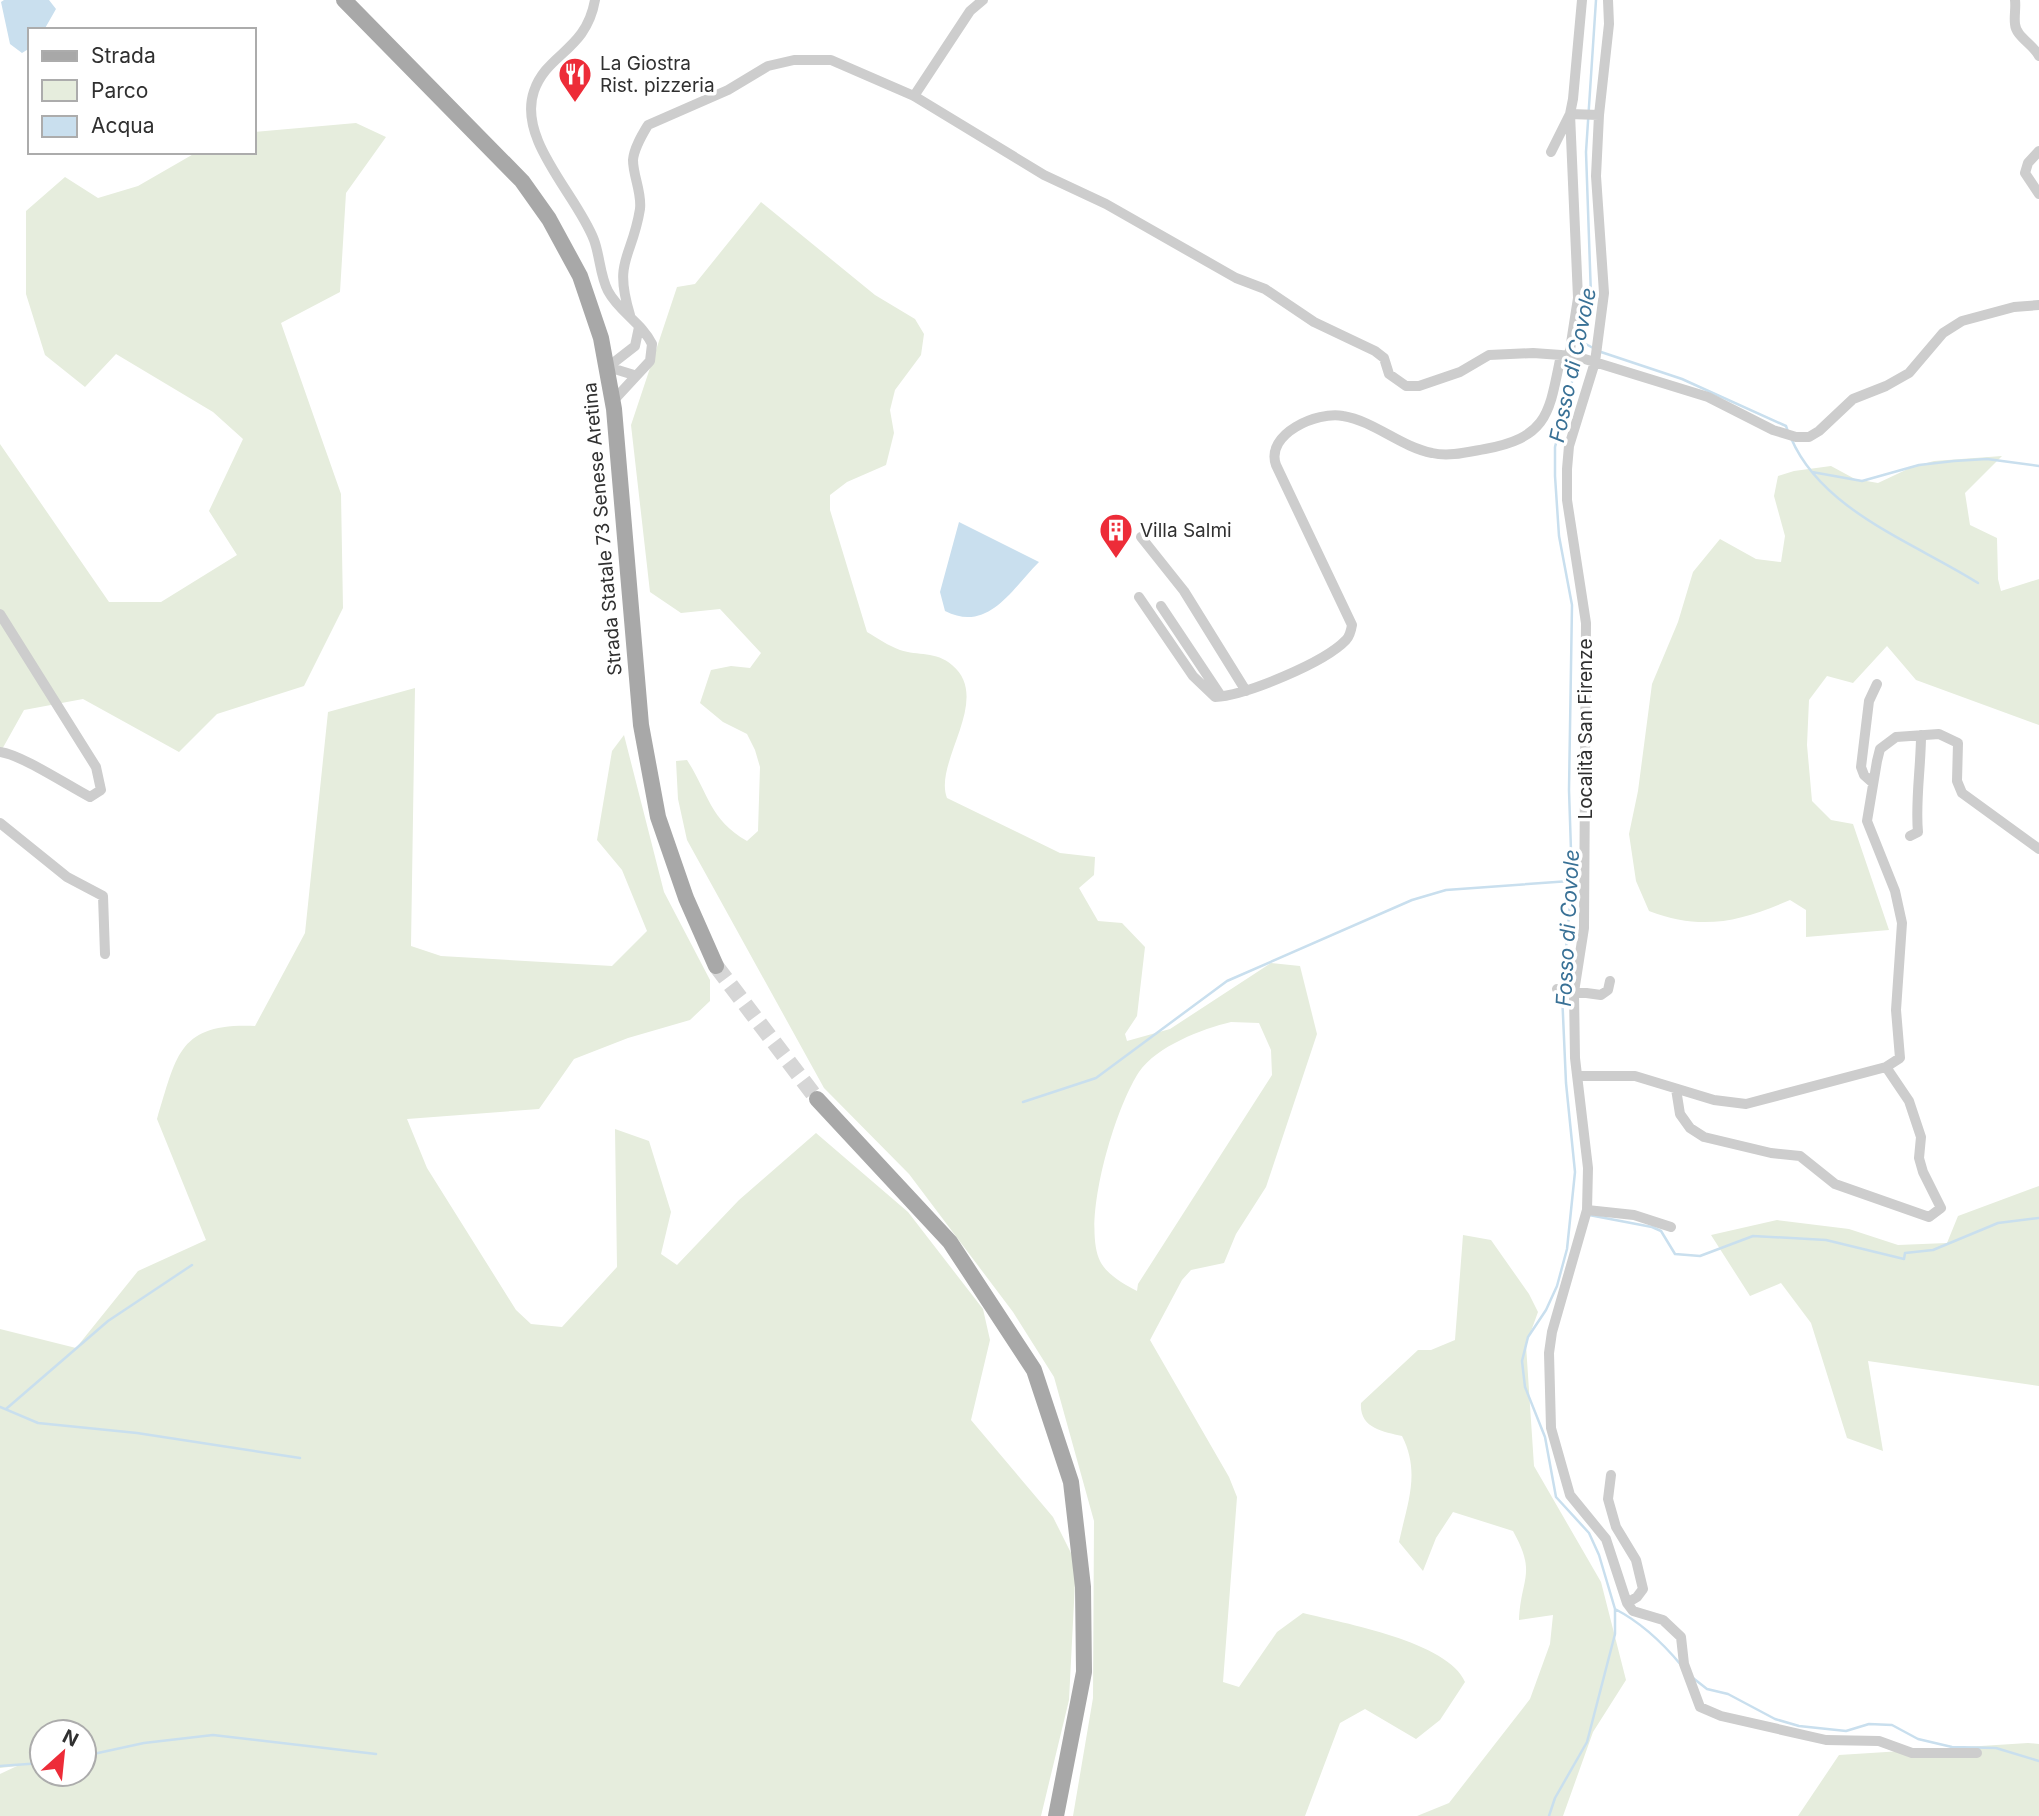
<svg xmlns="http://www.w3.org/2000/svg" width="2039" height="1816" viewBox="0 0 2039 1816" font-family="Inter,sans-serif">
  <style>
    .green { fill: #e6eddd; fill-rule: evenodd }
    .water { fill: #c9dfee }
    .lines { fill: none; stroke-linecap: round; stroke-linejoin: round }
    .stream { stroke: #c9dfee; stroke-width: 2.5 }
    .primary-tunnel { stroke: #d6d6d6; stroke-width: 16; stroke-dasharray: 16 8; stroke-linecap: butt }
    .street { stroke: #cdcdcd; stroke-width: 10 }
    .primary { stroke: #a8a8a8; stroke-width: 16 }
    .labels { text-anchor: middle; stroke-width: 7; stroke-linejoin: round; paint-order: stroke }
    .poi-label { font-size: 19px; fill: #303030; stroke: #fff; text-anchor: start }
    .street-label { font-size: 19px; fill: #303030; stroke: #fff }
    .water-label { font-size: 21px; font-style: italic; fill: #397196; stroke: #fff }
  </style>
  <rect width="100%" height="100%" fill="#fff"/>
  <path class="green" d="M356,123L386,137L346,193L340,292L281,323L341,494L343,608L304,686L217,714L179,752L83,699L24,710L0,753V444L109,602H161L237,555L209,511L243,439L213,412L116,354L85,387L45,355L26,294V211L65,177L98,198L138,186L197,152H254V132Z
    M761,202L875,295L915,319L924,334L921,355L895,390L890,410L894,433L886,465L847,482L830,495V510L867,632C877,638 889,646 900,650C918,656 936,651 952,665C993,699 933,762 947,798L1060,853L1095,857L1094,875L1079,888L1098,921L1122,923L1145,947L1137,1016L1125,1034L1127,1041L1170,1029L1271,963L1300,966L1317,1034L1266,1187L1236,1234L1224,1263L1191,1270L1182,1280L1150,1340L1229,1477L1237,1497L1223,1682L1239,1687L1277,1632L1303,1613C1343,1623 1449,1642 1465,1682L1440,1720L1416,1739L1365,1709L1340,1723L1305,1816H1073L1093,1698L1094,1521L1054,1377L1013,1312L909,1174L824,1088L687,840L678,799L676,761L687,760C709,794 709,819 747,841L758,831L760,767L755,750L747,734L723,722L700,703L711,670L731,666L750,668L761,653L720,609L681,613L650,592L631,425L677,287L695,284ZM1231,1022L1259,1023L1271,1050L1272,1075L1138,1284L1137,1291C1124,1284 1107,1275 1100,1261C1081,1221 1115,1108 1139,1072C1157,1046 1202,1029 1231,1022Z
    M2002,456L1965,493L1970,525L1997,538L1998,579L2001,591L2039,579V725L1916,680L1887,646L1853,683L1827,676L1809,700L1807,745L1812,801L1831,820L1853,824L1889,930L1806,937V910L1790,900C1739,922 1702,931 1649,911L1636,881L1629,834L1638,791L1652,684L1678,622L1693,572L1720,539L1756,559L1781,562L1785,536L1774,496L1778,476L1794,471L1831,466L1855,479L1878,483L1912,467L1934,461Z
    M415,688L411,946L441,956L612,966L647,931L622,870L597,840L612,751L624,735L664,892L710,980V1001L690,1020L628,1038L574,1059L539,1109L407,1119L427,1168L516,1310L531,1324L562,1327L617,1267L615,1129L649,1141L671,1212L661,1254L677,1265L739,1200L816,1133L908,1212L983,1309L990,1340L971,1420L1053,1517L1076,1563L1069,1700L1041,1816H0V1774L17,1766L0,1768V1329L76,1348L138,1271L206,1240L157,1119C177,1055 178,1023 255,1026L305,933L328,712ZM42,1732H84V1774H42Z
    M2039,1186V1386L1868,1361L1883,1451L1847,1438L1811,1323L1781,1283L1750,1296L1711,1235L1777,1220L1849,1229L1898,1245L1947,1243L1958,1216Z
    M1463,1235L1491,1240L1529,1294L1538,1312L1526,1345L1534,1466L1601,1582L1626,1680L1593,1732L1563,1816H1417L1449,1803L1530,1699L1550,1644L1553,1615L1519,1620C1521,1577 1537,1574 1513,1531L1453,1512L1436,1538L1423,1571L1399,1542C1407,1504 1421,1473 1402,1436C1383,1432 1359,1428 1361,1403L1418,1350H1431L1455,1340Z
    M2028,1743L2039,1744V1816H1798L1839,1755Z"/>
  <path class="water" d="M4,0H49L56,9L44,30H30V48L22,53L10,44L1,2Z
    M959,522L1039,562C1011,590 988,633 945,611L940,592Z"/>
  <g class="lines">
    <path class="stream" d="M1582,342L1595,349
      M1601,352L1682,379L1786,426L1788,432
      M1579,353L1591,296L1586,152L1596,0
      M1791,438C1822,511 1915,543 1978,583
      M1812,472L1862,481L1919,465L1954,461L1987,459L2039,466
      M1023,1102L1096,1078L1227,981L1412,900L1446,890L1570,881
      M1589,1215L1652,1227L1661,1231L1675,1254L1700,1256L1753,1236L1826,1240L1904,1259L1905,1253L1933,1250L1998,1223L2039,1218
      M0,1407L38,1423L137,1433L300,1458
      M6,1409L108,1321L192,1265
      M1615,1609C1642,1623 1662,1642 1681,1665
      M1693,1678L1707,1689L1728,1694L1775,1719L1799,1726L1846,1731L1869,1724L1892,1725L1918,1739L1952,1747L1996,1748L2039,1761
      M84,1756L144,1743L213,1735L376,1754
      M0,1766L42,1763
      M1549,1816L1555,1798L1587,1742L1615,1634V1609L1599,1555L1589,1533L1556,1497L1545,1437L1525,1387L1522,1361L1528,1337L1546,1310L1557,1286L1567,1249L1575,1172L1566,1083L1562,993L1572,881L1569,790L1572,605L1559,536L1555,476V447L1578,359"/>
    <path class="primary-tunnel" d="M716,966L817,1099"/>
    <path class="street" d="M595,0C586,51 547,53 534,91C517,140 577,195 594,240C600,256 600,276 608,291C619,312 642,323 652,344L650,361L613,401
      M1608,0L1609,24L1599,115L1596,176L1604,293L1595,362L1569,446L1567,469V500L1586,623L1584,928L1574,992L1575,1058L1588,1168L1587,1210L1552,1332L1549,1353L1551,1428L1570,1495L1606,1539L1627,1603L1633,1611L1663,1620L1681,1637L1684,1664L1700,1707L1721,1716L1826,1740L1879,1741L1912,1753H1977
      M2015,0C2016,8 2014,16 2015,24C2016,37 2033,44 2039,56
      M914,96L970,11L983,0
      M2039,151L2028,163L2025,173L2039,194
      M1551,152L1570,114L1573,99L1582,0
      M630,315C613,259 632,259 640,209C642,192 633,176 633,160C634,148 642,135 648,125L728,90L768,66L794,60H831L914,96L1044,175L1106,204L1236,278L1265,289L1314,322L1375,351L1384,358L1389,374L1406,386H1419L1460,372L1489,355L1533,353L1575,356L1708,397L1773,430L1796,437H1809L1819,431L1853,399L1886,386L1909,373L1943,333L1962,321L2014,307L2039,305
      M1569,356L1578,298L1570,114L1599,115
      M634,375L608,367L635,346L639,327
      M1141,537L1184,591L1246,691
      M1139,597L1193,676L1215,697C1246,695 1324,663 1346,640C1350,636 1351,631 1352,625L1276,465C1265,434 1317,411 1343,416C1374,421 1401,447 1432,453C1449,457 1468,452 1485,449C1549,437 1549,413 1561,355
      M1161,606L1221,696
      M0,614L96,767L101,790L90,797C67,785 22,755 0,752
      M1873,783L1864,775L1861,767L1869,701L1877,684
      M0,823L67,877L103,896L105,954
      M1910,836L1918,832C1915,802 1921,767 1921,735
      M1557,989L1601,995L1608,990L1610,981
      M1578,1076H1635L1714,1100L1746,1104L1886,1067L1900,1058L1896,1010L1902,923L1895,891L1867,821L1877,761L1880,749L1896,737L1939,734L1958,743L1957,781L1962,793L2039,849
      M1676,1089L1680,1114L1690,1128L1704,1137L1771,1153L1800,1156L1835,1184L1929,1217L1941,1208L1923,1172L1919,1158L1921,1137L1909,1101L1886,1067
      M1587,1210L1634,1215L1671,1227
      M1611,1475L1608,1499L1616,1527L1636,1560L1643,1589L1637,1597L1627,1603"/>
    <path class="primary" d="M344,0L522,181L549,219L580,276L601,338L614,409L641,725L658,817L686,898L716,966
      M817,1099L950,1242L1034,1370L1071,1482L1083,1587L1084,1672L1056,1816"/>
  </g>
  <defs>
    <symbol id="restaurant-pin" viewBox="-11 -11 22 30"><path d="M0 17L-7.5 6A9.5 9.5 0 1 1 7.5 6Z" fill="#ed2c38" stroke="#fff"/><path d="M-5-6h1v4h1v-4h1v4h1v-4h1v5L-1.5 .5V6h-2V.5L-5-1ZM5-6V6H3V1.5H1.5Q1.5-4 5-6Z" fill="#fff"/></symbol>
    <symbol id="building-pin" viewBox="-11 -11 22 30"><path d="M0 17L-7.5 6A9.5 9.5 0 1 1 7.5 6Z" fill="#ed2c38" stroke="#fff"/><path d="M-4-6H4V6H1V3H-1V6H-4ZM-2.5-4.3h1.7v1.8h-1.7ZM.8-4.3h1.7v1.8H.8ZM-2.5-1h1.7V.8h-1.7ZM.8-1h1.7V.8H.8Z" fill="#fff"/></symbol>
  </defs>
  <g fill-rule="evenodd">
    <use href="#restaurant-pin" x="556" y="55" width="38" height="52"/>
    <use href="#building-pin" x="1097" y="511" width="38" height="52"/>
  </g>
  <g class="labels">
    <g class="poi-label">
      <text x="600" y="70">La Giostra<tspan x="600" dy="22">Rist. pizzeria</tspan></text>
      <text x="1140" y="537">Villa Salmi</text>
    </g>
    <g class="street-label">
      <text transform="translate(602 529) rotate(-95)" y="7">Strada Statale 73 Senese Aretina</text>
      <text transform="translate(1585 729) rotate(-90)" y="7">Località San Firenze</text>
    </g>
    <g class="water-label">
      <text transform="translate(1573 365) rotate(-78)" y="7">Fosso di Covole</text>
      <text transform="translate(1568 928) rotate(-87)" y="7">Fosso di Covole</text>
    </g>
  </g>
  <rect x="28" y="28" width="228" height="126" fill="#ffffff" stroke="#acacac" stroke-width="2"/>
  <rect x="42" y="51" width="35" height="10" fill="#a8a8a8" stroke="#acacac" stroke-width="2"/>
  <text x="91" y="63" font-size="21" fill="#303030">Strada</text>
  <rect x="42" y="80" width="35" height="21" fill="#e6eddd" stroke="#acacac" stroke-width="2"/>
  <text x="91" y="98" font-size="21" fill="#303030">Parco</text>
  <rect x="42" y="116" width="35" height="21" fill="#c9dfee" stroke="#acacac" stroke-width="2"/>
  <text x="91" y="133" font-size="21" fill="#303030">Acqua</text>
  <g transform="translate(63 1753) rotate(27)"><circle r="33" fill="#ffffff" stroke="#acacac" stroke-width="2"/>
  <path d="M0-5L12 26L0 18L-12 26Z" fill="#ed2c38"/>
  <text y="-10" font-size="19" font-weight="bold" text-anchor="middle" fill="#303030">N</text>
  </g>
</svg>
